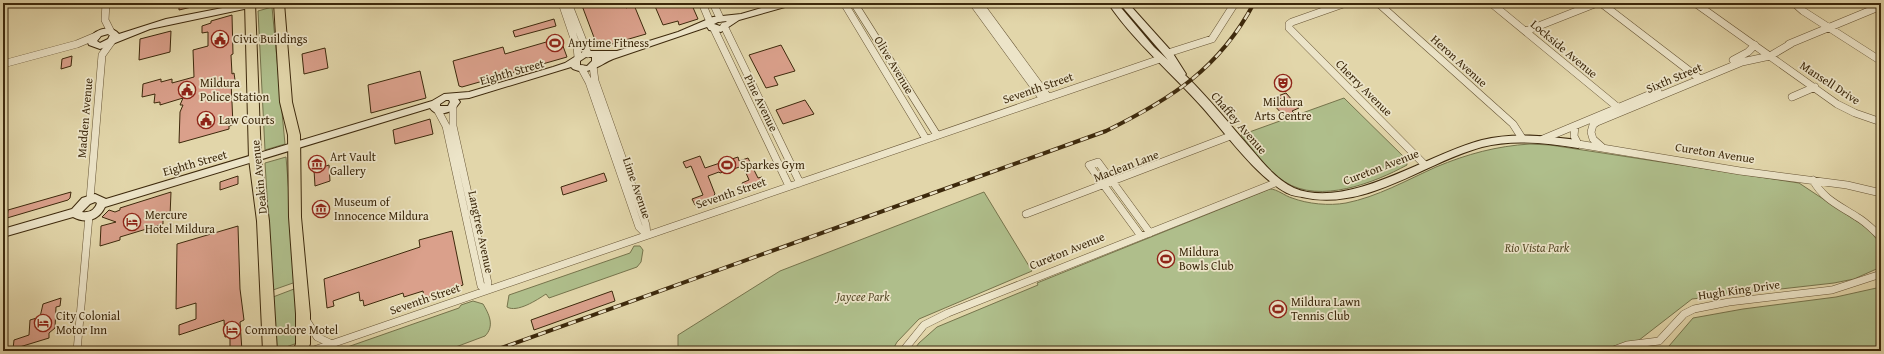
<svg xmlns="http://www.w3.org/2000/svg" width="1884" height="354" viewBox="0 0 1884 354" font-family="'Gentium Book Plus',serif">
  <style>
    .green { fill: #afbe8b; stroke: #76744c }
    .building { fill: #daa08b; stroke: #3d290c }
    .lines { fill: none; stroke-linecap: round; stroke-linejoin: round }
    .street-casing { stroke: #665434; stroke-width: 8 }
    .secondary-casing { stroke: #3d290c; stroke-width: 2 }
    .highway-casing { stroke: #3d290c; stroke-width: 2 }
    .street { stroke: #ece4c8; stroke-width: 7 }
    .secondary { fill: #ece4c8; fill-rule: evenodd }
    .highway { fill: #e2d6aa; fill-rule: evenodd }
    .rail-casing { stroke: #3d290c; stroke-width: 4 }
    .rail { stroke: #ece4c8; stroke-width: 2.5; stroke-dasharray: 8; stroke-linecap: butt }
    .labels { text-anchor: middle; stroke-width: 3.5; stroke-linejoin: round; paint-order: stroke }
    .poi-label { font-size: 12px; fill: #3d290c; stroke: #ece4c8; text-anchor: start }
    .street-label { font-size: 12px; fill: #3d290c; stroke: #ece4c8 }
    .park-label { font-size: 12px; font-style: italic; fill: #544725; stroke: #ece4c8 }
  </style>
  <rect width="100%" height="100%" fill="#e2d6aa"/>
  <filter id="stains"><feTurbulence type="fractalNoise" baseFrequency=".005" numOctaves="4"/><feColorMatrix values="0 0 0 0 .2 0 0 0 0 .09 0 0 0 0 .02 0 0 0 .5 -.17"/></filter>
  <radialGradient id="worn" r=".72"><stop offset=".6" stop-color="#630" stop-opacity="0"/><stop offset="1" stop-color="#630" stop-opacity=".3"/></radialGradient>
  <path class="green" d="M272,7L285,144L265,150L258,11Z
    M1344,98L1406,159L1407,165C1374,183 1320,204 1285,182C1267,171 1254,151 1241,135Z
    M1530,144L1550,145L1799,183L1867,228L1881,244V267L1854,279L1834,283L1692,299L1625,351H913L919,343L937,327L1038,285L1037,283L1270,189C1277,189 1285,196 1292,198C1308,204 1329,206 1346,203C1377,197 1407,180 1436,167C1467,154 1497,146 1530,144Z
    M286,157L296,280L293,283L273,290L265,163Z
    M984,192L1032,271L919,319L897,342L892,351H678V335L780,271Z
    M634,246H640L643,250L641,262L637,267L549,298L546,294C537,300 517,313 507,307L509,295L630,253Z
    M1881,287V351H1667L1669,346L1693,318L1743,309L1836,297Z
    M294,289H296L300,342L275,351L273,297Z
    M473,301L483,304C489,314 495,326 485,336L445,351H328H336L459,308L461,305Z"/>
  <path class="building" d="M179,3H200V5L179,10Z
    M581,3H624L626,8L634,5L646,34L598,48Z
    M658,3H691L698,19L679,25L678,21L663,25L654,4Z
    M232,15L233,54L231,55L232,74L234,73L235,80L231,81L233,125L229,126V129L179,143L180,112L183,105H180L183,98L160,105V102L154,103L155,94L142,97L143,84L161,79V82L172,79V83L194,77L193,50L208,46V32L202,33V26L211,23V21Z
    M554,19L556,26L515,37L513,31Z
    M171,31L170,52L139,60L140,39Z
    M560,38L567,57L462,87L459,86L453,61L503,47L505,54Z
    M781,45L795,71L774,77L778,85L766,88L749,55Z
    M325,48L328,68L304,74L302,54Z
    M72,56L71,66L61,69L62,59Z
    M420,71L426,98L371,113L368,85Z
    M1286,93L1299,108L1292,111L1294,113L1284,116L1272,103L1281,99L1278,96Z
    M805,100L814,114L783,124L776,110Z
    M430,119L433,134L395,144L393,130Z
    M700,156L705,168L738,157L739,161L748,158L758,178L762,177L765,182L746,190L742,183L749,180L743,166L720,173L719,172L708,176L715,194L714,195L715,198L695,205L692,199L703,195L691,166L686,168L683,162Z
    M329,165L330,181L315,186L314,170Z
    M604,173L607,181L563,195L561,187Z
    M238,176V184L220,190V182Z
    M71,192L70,198L68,200L7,218L8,210Z
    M171,192L170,216L163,218V224L120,237V240L100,246L101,226L116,222L102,217L109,210L115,212L120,210V208Z
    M238,226L240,289L244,320L240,322L242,351H230V336L225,337L224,320L179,335V325L196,319V303L176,309L177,244Z
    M452,231L463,285L424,299L423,291L404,297L403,293L364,306L363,300L360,301L359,292L333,301L334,306L327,308L324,279L420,247L419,240Z
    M612,291L615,301L534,330L531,320Z
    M61,298L60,306L56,307L55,328L49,333V338L13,349L14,340L29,335L30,320L40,317L43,304Z"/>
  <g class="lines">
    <defs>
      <path id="street" d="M106,3L105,20L111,32
        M562,3L577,47L578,57
        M568,3L588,54
        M702,3L710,22
        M713,3L720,18
        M844,3L926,139
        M854,3L937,135
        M973,3L1043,99
        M979,3L1048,97
        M1346,3L1292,22L1289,24V28L1425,165
        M1378,3L1513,124L1522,138
        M1491,3L1621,110
        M1601,3L1700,79
        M1695,3L1837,104L1855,113L1881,122
        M1794,3L1803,11L1881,61
        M724,26L800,183
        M714,29L789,186
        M1526,31L1597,3
        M1789,44L1881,6
        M1168,53L1212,39L1235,3
        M1733,60L1748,52L1755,45
        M3,64L77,44L96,36
        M593,66L595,81L646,225L647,235
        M582,69L589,82L639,227L647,235
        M1792,97L1815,87
        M453,106V126L488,283L486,290
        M438,111L446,126L481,286L486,290
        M1575,126L1574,136L1578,144L1740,171L1847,185L1881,193
        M1543,139L1658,91
        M1602,147L1593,139L1591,132L1593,125L1597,122L1742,62L1770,56L1792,43
        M1813,180C1823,199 1840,206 1857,217C1866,222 1873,230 1881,237
        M90,199L102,55L112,41
        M1026,214L1233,135
        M1141,236L1089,165L1098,162L1150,233
        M307,321L317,337L332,344
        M77,351L89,216
        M311,351L1160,59
        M903,351L924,325L948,313L1275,183
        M1611,351L1627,345L1659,341L1684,314L1694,309L1729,302L1832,290L1881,274"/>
      <path id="secondary" d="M248,3H264L263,5L150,29L100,49L89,45L88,43C91,30 110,23 119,34L166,19ZM108,34L110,35L108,39L100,43L97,41L101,36Z
        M779,3H793L792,5L739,20L721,32L709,30L707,27L613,59C599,65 589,76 573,69L571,67L469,98L458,99L460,102L454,110C446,113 436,117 430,108L105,207C99,220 86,224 73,217L3,237V229L72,209L82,198L95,194L106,199L432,101L444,94L469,92L553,67L565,63L584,51H617L678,32L713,17L741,14ZM727,21L720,26L714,24L718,22ZM586,57H592V61L587,66L580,65V61ZM446,100H449L450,102L448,106H440V104ZM95,202L97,203C95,210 89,213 82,212L90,204Z
        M1108,3H1117L1154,47L1168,60L1119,3H1128L1172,52L1186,74L1185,75C1209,98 1230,125 1252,150C1264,164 1277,180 1294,188C1348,211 1429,153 1482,140C1513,132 1546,136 1578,140L1583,144L1578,148C1546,143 1513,139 1482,147C1423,163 1366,212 1302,197C1297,196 1292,196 1287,193C1257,177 1226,134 1203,108C1172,73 1134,42 1108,3Z"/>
      <path id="highway" d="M245,3H255L261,159L269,221L277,351H263L257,221L249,159Z
        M274,3H284L292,102L300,135L301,217L310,314V344L307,351H293L296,344V314L289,217L288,135L280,102Z"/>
    </defs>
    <use href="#street" class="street-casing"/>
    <use href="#secondary" class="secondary-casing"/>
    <use href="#highway" class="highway-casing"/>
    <use href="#street" class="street"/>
    <use href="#secondary" class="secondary"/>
    <use href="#highway" class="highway"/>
    <defs>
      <path id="rail" d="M493,351L1106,131C1171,99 1219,69 1254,3"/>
    </defs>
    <use href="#rail" class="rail-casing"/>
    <use href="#rail" class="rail"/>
  </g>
  <defs>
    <symbol id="civic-ring" viewBox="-11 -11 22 22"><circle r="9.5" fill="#ece4c8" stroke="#8f2418" stroke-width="1.5"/><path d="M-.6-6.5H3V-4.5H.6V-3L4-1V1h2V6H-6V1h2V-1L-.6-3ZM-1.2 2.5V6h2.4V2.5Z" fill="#8f2418"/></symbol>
    <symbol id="stadium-ring" viewBox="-11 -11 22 22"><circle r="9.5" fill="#ece4c8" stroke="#8f2418" stroke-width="1.5"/><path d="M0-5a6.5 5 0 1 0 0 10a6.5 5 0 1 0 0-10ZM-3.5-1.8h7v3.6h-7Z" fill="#8f2418"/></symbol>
    <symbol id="theatre-ring" viewBox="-11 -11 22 22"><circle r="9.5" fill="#ece4c8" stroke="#8f2418" stroke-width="1.5"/><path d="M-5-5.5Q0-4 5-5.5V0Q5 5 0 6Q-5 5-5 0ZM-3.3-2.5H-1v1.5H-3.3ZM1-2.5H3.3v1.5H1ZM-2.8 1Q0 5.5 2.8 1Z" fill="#8f2418"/></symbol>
    <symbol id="museum-ring" viewBox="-11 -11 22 22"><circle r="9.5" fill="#ece4c8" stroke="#8f2418" stroke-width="1.5"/><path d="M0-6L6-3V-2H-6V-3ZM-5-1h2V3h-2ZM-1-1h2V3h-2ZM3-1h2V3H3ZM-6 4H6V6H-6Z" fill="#8f2418"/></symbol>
    <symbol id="hotel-ring" viewBox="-11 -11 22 22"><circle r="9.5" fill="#ece4c8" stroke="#8f2418" stroke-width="1.5"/><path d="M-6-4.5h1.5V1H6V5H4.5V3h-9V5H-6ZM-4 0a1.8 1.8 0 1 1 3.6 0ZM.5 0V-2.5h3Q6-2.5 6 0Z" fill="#8f2418"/></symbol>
  </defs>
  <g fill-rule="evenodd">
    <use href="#civic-ring" x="210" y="29" width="20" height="20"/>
    <use href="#stadium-ring" x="545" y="33" width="20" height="20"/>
    <use href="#theatre-ring" x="1273" y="73" width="20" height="20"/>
    <use href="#civic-ring" x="177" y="80" width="20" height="20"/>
    <use href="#civic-ring" x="196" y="110" width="20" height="20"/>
    <use href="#museum-ring" x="307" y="154" width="20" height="20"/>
    <use href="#stadium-ring" x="717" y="155" width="20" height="20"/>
    <use href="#museum-ring" x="311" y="199" width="20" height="20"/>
    <use href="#hotel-ring" x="122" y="212" width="20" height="20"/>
    <use href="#stadium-ring" x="1156" y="249" width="20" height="20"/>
    <use href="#stadium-ring" x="1268" y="299" width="20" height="20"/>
    <use href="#hotel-ring" x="33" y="313" width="20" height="20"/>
    <use href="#hotel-ring" x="222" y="320" width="20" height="20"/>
  </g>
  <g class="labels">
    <g class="poi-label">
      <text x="233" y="43">Civic Buildings</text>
      <text x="568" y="47">Anytime Fitness</text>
      <text x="200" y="87">Mildura<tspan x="200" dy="14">Police Station</tspan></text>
      <text x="1283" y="106" text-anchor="middle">Mildura<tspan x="1283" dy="14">Arts Centre</tspan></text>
      <text x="219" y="124">Law Courts</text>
      <text x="330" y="161">Art Vault<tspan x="330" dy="14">Gallery</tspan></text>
      <text x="740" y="169">Sparkes Gym</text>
      <text x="334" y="206">Museum of<tspan x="334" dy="14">Innocence Mildura</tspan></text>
      <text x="145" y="219">Mercure<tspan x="145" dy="14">Hotel Mildura</tspan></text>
      <text x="1179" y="256">Mildura<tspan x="1179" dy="14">Bowls Club</tspan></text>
      <text x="1291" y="306">Mildura Lawn<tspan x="1291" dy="14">Tennis Club</tspan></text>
      <text x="56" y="320">City Colonial<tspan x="56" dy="14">Motor Inn</tspan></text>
      <text x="245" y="334">Commodore Motel</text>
    </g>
    <g class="street-label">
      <text transform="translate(1564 49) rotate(40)" y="4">Lockside Avenue</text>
      <text transform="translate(1459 61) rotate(42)" y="4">Heron Avenue</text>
      <text transform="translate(894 65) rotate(59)" y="4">Olive Avenue</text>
      <text transform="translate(512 72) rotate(-16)" y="4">Eighth Street</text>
      <text transform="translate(1674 78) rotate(-23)" y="4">Sixth Street</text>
      <text transform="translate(1830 83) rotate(33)" y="4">Mansell Drive</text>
      <text transform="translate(1038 88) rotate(-19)" y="4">Seventh Street</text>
      <text transform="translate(1364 88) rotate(45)" y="4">Cherry Avenue</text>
      <text transform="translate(761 103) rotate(64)" y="4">Pine Avenue</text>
      <text transform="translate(85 118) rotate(-85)" y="4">Madden Avenue</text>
      <text transform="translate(1239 123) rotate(49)" y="4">Chaffey Avenue</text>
      <text transform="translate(1715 153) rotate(9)" y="4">Cureton Avenue</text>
      <text transform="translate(195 163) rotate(-16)" y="4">Eighth Street</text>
      <text transform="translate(1126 166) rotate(-21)" y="4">Maclean Lane</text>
      <text transform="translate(1381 167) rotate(-21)" y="4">Cureton Avenue</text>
      <text transform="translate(259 177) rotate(-96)" y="4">Deakin Avenue</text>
      <text transform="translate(637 188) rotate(71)" y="4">Lime Avenue</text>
      <text transform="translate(731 193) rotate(-19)" y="4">Seventh Street</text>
      <text transform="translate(481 232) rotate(78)" y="4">Langtree Avenue</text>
      <text transform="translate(1067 251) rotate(-22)" y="4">Cureton Avenue</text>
      <text transform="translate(1739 290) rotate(-8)" y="4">Hugh King Drive</text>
      <text transform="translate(425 299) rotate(-19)" y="4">Seventh Street</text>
    </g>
    <g class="park-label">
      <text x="1537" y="252">Rio Vista Park</text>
      <text x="863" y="301">Jaycee Park</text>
    </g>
  </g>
  <rect width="1884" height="354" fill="none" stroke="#e2d6aa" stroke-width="16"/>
  <rect x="4" y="4" width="1876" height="346" fill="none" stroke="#3d290c" stroke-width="2"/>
  <rect x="8" y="8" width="1868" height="338" fill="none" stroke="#3d290c"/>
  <rect width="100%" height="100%" filter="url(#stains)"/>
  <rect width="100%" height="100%" fill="url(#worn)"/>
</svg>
